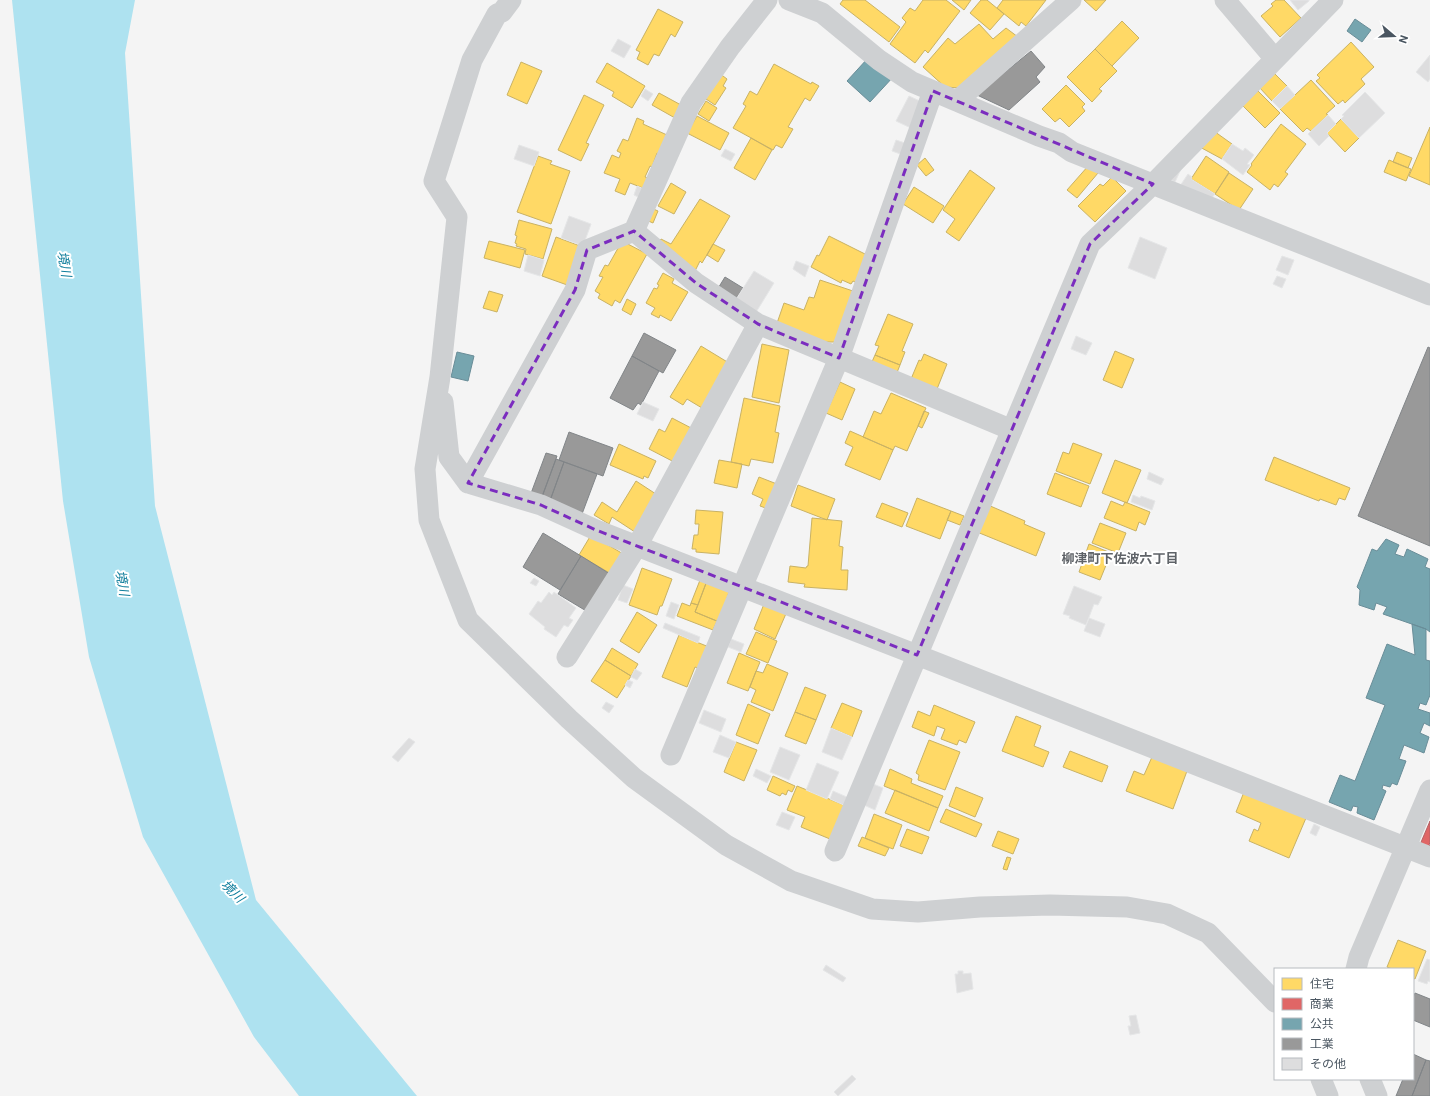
<svg xmlns="http://www.w3.org/2000/svg" width="1430" height="1096" viewBox="0 0 1430 1096" font-family="Roboto,'Noto Sans JP',sans-serif">
  <style>
    .water { fill: #aee2f0 }
    .homes { fill: #ffd966; stroke: #c9b264 }
    .shops { fill: #e06666; stroke: #b36164 }
    .public { fill: #76a5af; stroke: #698d98 }
    .industry { fill: #999; stroke: #818588 }
    .building { fill: #ddddde; stroke: #e5e6e7 }
    .lines { fill: none; stroke-linecap: round; stroke-linejoin: round }
    .minor { stroke: #ced0d2; stroke-width: 21 }
    .marked { fill: none; stroke: #7b2cbf; stroke-width: 3; stroke-dasharray: 8 5; stroke-linejoin: round }
    .labels { text-anchor: middle; stroke-width: 4; stroke-linejoin: round; paint-order: stroke }
    .water-label { font-size: 13px; font-style: italic; fill: #0c7c9b; stroke: #fff }
    .neighbourhood-label { font-size: 13px; font-weight: bold; fill: #5f6368; stroke: #fff }
  </style>
  <rect width="100%" height="100%" fill="#f4f4f4"/>
  <path class="water" d="M12,0H135L125,53L155,506L256,900L417,1096H299L254,1037L143,837L89,657L63,501Z"/>
  <path class="homes" d="M843,0H865L900,27L889,42L840,4Z
    M923,0H946L960,11L928,53L925,50L915,63L890,44L906,22L902,18L910,8L915,11Z
    M952,0H971L964,10Z
    M981,0H987L1004,14L990,30L970,13Z
    M1003,0H1046L1026,26L1021,22L1019,26L997,8Z
    M1084,0H1106L1096,11Z
    M1276,0H1284L1301,18L1280,37L1261,16L1273,6L1271,4Z
    M658,9L683,22L675,37L671,34L659,56L654,54L648,65L637,59L640,52L636,50Z
    M1122,21L1139,38L1112,66L1095,49Z
    M979,24L993,39L1006,28L1018,37L960,88L945,87L923,67L948,38L955,44Z
    M1351,42L1374,67L1361,79L1365,84L1345,103L1343,100L1338,104L1316,81L1320,78L1317,75Z
    M1095,49L1117,71L1099,89L1102,91L1092,102L1067,77Z
    M521,62L542,71L527,104L507,95Z
    M607,63L645,86L632,108L612,96L614,92L596,82Z
    M774,64L811,84L812,82L819,86L810,101L805,98L788,127L793,129L782,148L776,145L773,150L733,128L746,106L743,104L750,91L757,95Z
    M719,73L727,79L723,86L726,88L715,105L703,97Z
    M1274,73L1287,86L1272,101L1259,87Z
    M1311,80L1335,106L1326,114L1328,115L1311,131L1307,128L1303,132L1280,109Z
    M1066,85L1085,104L1082,107L1085,111L1069,127L1060,118L1055,122L1042,109Z
    M1258,91L1280,113L1265,128L1243,106Z
    M659,93L681,105L675,118L652,105Z
    M584,95L604,105L586,143L589,144L581,161L558,150Z
    M706,101L717,108L709,121L698,114Z
    M697,116L729,133L720,150L687,133Z
    M637,118L644,121L643,124L667,135L659,154L657,153L652,167L650,166L645,177L648,178L643,188L630,183L625,195L615,191L620,179L604,173L612,155L619,158L621,153L617,151L623,139L628,141Z
    M1341,119L1359,138L1345,152L1327,133Z
    M1281,124L1306,144L1285,172L1288,174L1278,187L1274,184L1270,190L1247,172L1252,165L1251,164Z
    M1430,127V185L1409,176Z
    M1211,129L1232,144L1222,159L1198,146Z
    M751,138L772,150L755,180L734,168Z
    M1397,152L1412,158L1408,168L1393,162Z
    M538,156L552,161L550,164L570,171L551,224L517,212Z
    M1206,156L1229,172L1215,194L1191,179Z
    M925,158L934,170L926,176L917,165Z
    M1389,160L1411,169L1406,181L1384,172Z
    M1089,165L1098,173L1077,198L1067,190Z
    M970,170L995,188L959,241L946,232L955,219L943,210Z
    M1229,173L1253,189L1239,210L1215,194Z
    M1112,177L1126,191L1095,222L1078,206L1100,184L1103,186Z
    M671,183L686,192L674,214L658,206Z
    M914,187L944,206L933,223L903,204Z
    M700,199L730,216L702,263L700,261L694,273L658,243L661,239L671,244Z
    M651,208L658,211L653,223L646,220Z
    M519,220L552,229L543,259L525,254L526,249L516,246L517,244L515,243L517,236L515,235Z
    M829,236L867,255L859,284L853,281L851,284L842,280L841,283L811,267L817,255L819,256Z
    M556,237L583,247L570,286L542,276Z
    M489,241L525,250L520,268L484,258Z
    M622,241L647,254L620,303L615,300L612,306L598,298L600,294L595,291L603,277L599,276L605,265L608,266Z
    M713,244L725,250L718,262L707,255Z
    M663,273L674,279L672,283L688,292L671,321L660,315L659,318L651,314L655,308L646,303L654,288L657,289L659,285L657,284Z
    M820,280L853,291L836,342H819L776,326L784,303L804,310L809,297L814,298Z
    M489,291L503,295L497,312L483,308Z
    M627,299L636,304L631,315L622,310Z
    M888,314L913,324L902,351L905,352L900,365L875,355L879,346L875,345Z
    M762,344L789,350L779,403L752,397Z
    M701,346L729,363L702,408L687,399L683,405L670,397Z
    M1115,351L1134,359L1122,388L1103,380Z
    M924,354L947,364L937,389L911,379L919,360L921,361Z
    M875,355L900,365L896,375L871,364Z
    M840,382L855,389L842,420L826,413Z
    M891,393L926,408L907,451L895,446L893,450L863,437L874,411L881,414Z
    M744,398L780,406L775,432L779,433L773,463L751,459L749,466L731,462Z
    M924,411L929,413L922,428L918,426Z
    M672,418L695,430L678,464L649,449L659,429L665,432Z
    M850,431L893,450L880,480L845,465L853,447L845,443Z
    M1073,443L1102,454L1090,484L1056,471L1063,452L1069,454Z
    M619,444L656,461L648,478L644,476L643,479L610,465Z
    M1274,457L1350,488L1345,500L1339,498L1336,505L1320,499L1319,501L1265,480Z
    M719,460L742,464L737,488L714,483Z
    M1115,460L1141,470L1127,503L1102,493Z
    M1055,473L1089,486L1081,507L1047,494Z
    M759,477L782,486L771,510L760,506L763,499L752,494Z
    M636,481L659,496L638,534L612,517L609,524L594,515L602,502L617,512Z
    M798,485L835,499L827,520L791,506Z
    M917,498L951,511L940,539L906,526Z
    M1111,501L1123,506L1125,502L1150,512L1145,525L1139,522L1136,531L1104,518Z
    M882,503L908,513L902,527L876,517Z
    M988,505L1025,521L1024,524L1045,533L1036,556L977,532Z
    M696,510L723,512L719,554L696,552V549H692L694,535H698L699,524H695Z
    M951,511L964,516L960,525L947,520Z
    M812,518L842,521L839,546L843,547L841,570H848L847,590L804,587L805,584L788,582L790,566L806,568L807,566H808Z
    M1100,523L1126,533L1118,553L1092,543Z
    M591,535L625,555L613,575L579,555Z
    M1089,544L1111,553L1100,580L1079,572Z
    M642,568L672,579L662,606H660L657,615L629,605Z
    M702,575L708,578L698,605L691,603Z
    M708,578L731,586L719,622L695,612Z
    M766,599L788,609L775,639L754,629Z
    M682,603L690,606L691,603L698,605L695,612L717,621L713,630L677,616Z
    M637,612L657,625L639,653L620,641Z
    M756,632L777,641L768,663L746,654Z
    M679,635L709,647L700,669L695,667L687,687L662,677Z
    M612,648L638,664L631,676L605,660Z
    M739,653L760,662L748,691L727,683Z
    M605,660L631,676L617,698L591,681Z
    M767,664L788,673L773,711L751,702L756,690L750,687L756,671L763,673Z
    M805,687L826,695L816,720L795,712Z
    M842,703L862,711L852,737L831,728Z
    M748,704L770,714L758,744L736,735Z
    M934,705L975,722L966,743L959,740L957,745L941,739L945,729L937,726L934,736L912,727L918,711L930,716Z
    M795,712L816,720L806,744L785,736Z
    M1016,716L1041,726L1034,746L1049,752L1043,767L1002,751Z
    M929,740L960,752L945,790L918,780L919,775L916,773Z
    M736,742L757,750L744,781L724,772Z
    M1070,751L1108,766L1102,782L1063,767Z
    M1152,757L1187,771L1173,809L1126,791L1134,771L1144,775Z
    M890,769L912,779L911,783L943,796L938,808L884,786Z
    M773,776L795,786L792,792L788,790L786,795L782,793L780,796L767,790Z
    M797,786L844,805L830,839L801,827L805,817L787,810Z
    M956,787L983,798L975,817L949,806Z
    M895,790L938,808L929,831L885,813Z
    M1244,792L1306,818L1289,858L1249,841L1254,829L1258,831L1261,823L1236,812Z
    M946,809L982,824L976,837L940,822Z
    M874,814L902,825L893,849L865,838Z
    M907,829L929,837L922,854L900,846Z
    M998,831L1019,839L1013,854L992,846Z
    M862,837L889,848L885,856L858,846Z
    M1007,857L1011,858L1007,870L1003,869Z
    M1398,940L1426,951L1415,979L1413,978V969H1392L1387,967Z"/>
  <path class="shops" d="M1430,821V842L1429,845L1430,846V851L1419,847Z"/>
  <path class="public" d="M1355,19L1371,30L1362,42L1347,31Z
    M868,58L894,76L870,102L847,81Z
    M457,352L474,356L468,381L451,377Z
    M1386,539L1399,545L1395,554L1404,557L1407,549L1428,559L1425,567L1430,569V632L1426,629L1383,614L1387,607L1376,603L1374,610L1359,605L1360,590L1357,587L1372,549L1377,551Z
    M1412,624L1426,629V660L1430,661V695L1426,705L1420,703L1418,709L1430,713V726L1424,723L1420,733L1429,737L1424,753L1404,745L1399,759L1406,761L1397,785L1392,783L1390,787L1383,785L1382,789L1386,791L1374,820L1357,813L1358,807L1353,806L1351,811L1329,802L1340,775L1355,781L1385,705L1366,698L1387,644L1415,655Z"/>
  <path class="industry" d="M1031,51L1045,67L1036,77L1040,82L1009,110L977,95Z
    M725,277L743,288L735,301L717,290Z
    M644,333L676,350L663,373L632,356Z
    M1428,347L1430,348V546L1358,516Z
    M632,356L659,371L641,405L638,403L633,410L610,398Z
    M569,432L613,448L603,476L559,460Z
    M546,453L557,456L541,500L530,496Z
    M556,459L564,462L550,501L541,499Z
    M564,462L597,474L582,514L549,503Z
    M543,533L581,556L560,590L523,567Z
    M581,556L610,574L588,612L558,594Z
    M1415,993L1430,999V1027L1413,1020V998Z
    M1413,1054L1426,1060L1412,1096H1396L1403,1079H1413Z
    M1426,1060L1430,1061V1096H1412Z"/>
  <path class="building" d="M1290,0H1309V1L1298,10Z
    M618,39L631,46L624,58L611,51Z
    M1430,55V79L1428,82L1416,72Z
    M1287,86L1295,95L1280,109L1272,101Z
    M645,89L653,94L648,101L641,96Z
    M1365,92L1385,113L1359,138L1341,119L1344,116L1342,115Z
    M909,96L926,104L913,129L896,121Z
    M1328,115L1336,124L1327,133L1329,136L1319,146L1308,134Z
    M896,140L908,144L903,155L892,151Z
    M1232,144L1243,151L1245,148L1254,155L1247,164L1250,165L1243,175L1222,159Z
    M519,145L539,152L534,166L514,159Z
    M725,149L735,154L731,161L721,156Z
    M1181,169L1175,182L1168,178Z
    M1188,174L1192,177L1191,179L1215,194L1211,199L1180,186Z
    M637,186L644,189L640,198L634,195Z
    M569,216L591,224L583,246L561,238Z
    M1140,237L1167,248L1155,279L1128,268Z
    M528,255L544,260L540,276L524,271Z
    M1282,256L1294,260L1288,275L1276,270Z
    M796,261L809,266L805,277L793,269Z
    M754,271L774,283L755,314L735,301Z
    M1277,276L1286,279L1282,288L1273,284Z
    M1076,336L1092,343L1086,355L1071,349Z
    M643,402L659,409L653,421L637,414Z
    M1149,472L1164,479L1161,485L1147,479Z
    M1133,495L1140,498L1141,496L1155,501L1152,510L1131,502Z
    M534,578L539,581L536,586L530,583Z
    M623,585L633,589L627,603L618,600Z
    M1074,586L1102,597L1098,605L1094,604L1086,625L1069,618L1070,616L1063,614Z
    M549,592L552,595L554,592L576,608L569,618L573,620L568,627L564,625L556,637L544,629L545,627L529,614L538,601L541,603Z
    M671,602L679,605L674,619L666,616Z
    M1089,618L1105,624L1100,637L1084,631Z
    M665,623L700,637L698,643L663,628Z
    M731,639L744,644L741,652L728,647Z
    M635,669L642,673L637,680L631,677Z
    M628,680L633,682L630,688L625,685Z
    M606,702L614,706L609,713L602,708Z
    M704,710L726,719L721,732L699,723Z
    M831,728L852,737L842,760L822,752Z
    M720,735L736,742L729,758L713,752Z
    M409,738L415,742L398,762L392,757Z
    M780,747L800,755L789,780L770,772Z
    M817,763L839,772L827,799L806,790Z
    M756,769L771,776L767,783L753,776Z
    M873,784L883,788L875,810L864,805Z
    M833,791L849,798L846,806L830,799Z
    M782,812L795,817L789,830L776,825Z
    M1314,824L1320,827L1316,836L1310,833Z
    M1427,959L1430,960V982L1428,981L1427,984L1418,981Z
    M826,965L846,978L843,982L823,970Z
    M958,971H963V974L971,973L973,989L957,993L955,974H958Z
    M1136,1015L1140,1033L1130,1035L1128,1026H1131L1129,1016Z
    M852,1075L856,1079L838,1096L834,1092Z"/>
  <g class="lines">
    <path class="minor" d="M511,0L502,12L497,14L472,60L434,181L457,217L440,377L425,469L429,520L468,620L569,719L634,778L726,845L791,881L872,909L918,912L980,907L1050,905L1127,907L1167,914L1208,933L1275,1002
      M767,0L730,47L691,103L634,231L696,283L758,324L1012,430
      M789,0L822,13L879,60L912,82L1039,136L1059,143L1072,152L1430,295
      M1225,0L1275,59
      M957,101L1071,0
      M443,402L449,457L468,483L541,505L596,530L917,655L1430,857
      M468,483L575,290L587,250L634,231
      M567,657L637,546L758,324
      M671,755L839,358L933,91
      M835,851L1090,244L1153,184L1333,0
      M1356,969L1359,957L1430,790
      M1321,1079L1328,1096
      M1370,1079L1377,1096"/>
  </g>
  <path class="marked" d="M933,91L1153,184L1090,244L917,655L596,530L541,505L468,483L575,290L587,250L634,231L696,283L758,324L839,358Z"/>
  <g class="labels">
    <g class="water-label">
      <text transform="translate(65 264) rotate(80)" y="5">境川</text>
      <text transform="translate(123 583) rotate(80)" y="5">境川</text>
      <text transform="translate(233 891) rotate(44)" y="5">境川</text>
    </g>
    <g class="neighbourhood-label">
      <text x="1120" y="563">柳津町下佐波六丁目</text>
    </g>
  </g>
  <rect x="1274" y="968" width="140" height="112" fill="#ffffff" stroke="#b7bbc0"/>
  <rect x="1282" y="978" width="20" height="12" fill="#ffd966" stroke="#b7bbc0"/>
  <text x="1310" y="988" font-size="12" fill="#4a5661">住宅</text>
  <rect x="1282" y="998" width="20" height="12" fill="#e06666" stroke="#b7bbc0"/>
  <text x="1310" y="1008" font-size="12" fill="#4a5661">商業</text>
  <rect x="1282" y="1018" width="20" height="12" fill="#76a5af" stroke="#b7bbc0"/>
  <text x="1310" y="1028" font-size="12" fill="#4a5661">公共</text>
  <rect x="1282" y="1038" width="20" height="12" fill="#999999" stroke="#b7bbc0"/>
  <text x="1310" y="1048" font-size="12" fill="#4a5661">工業</text>
  <rect x="1282" y="1058" width="20" height="12" fill="#ddddde" stroke="#b7bbc0"/>
  <text x="1310" y="1068" font-size="12" fill="#4a5661">その他</text>
  <g transform="translate(1394 36) rotate(109)" stroke="#ffffff" stroke-width="3" paint-order="stroke">
  <path d="M0-3L7 15L0 10L-7 15Z" fill="#4a5661"/>
  <text y="-6" font-size="11" font-weight="bold" text-anchor="middle" fill="#4a5661">N</text>
  </g>
</svg>
